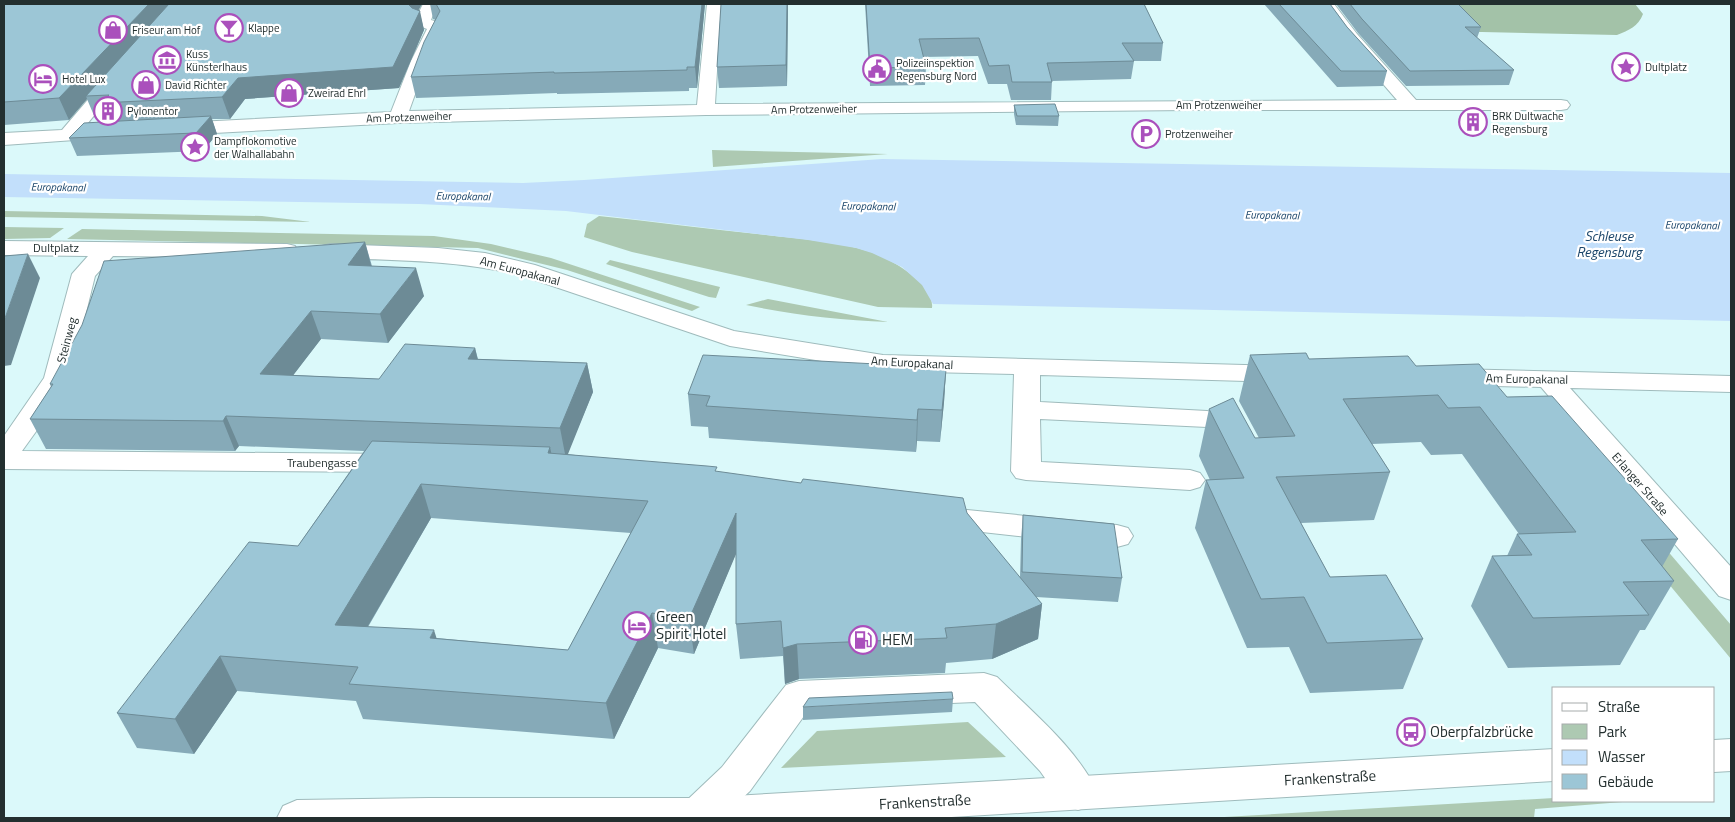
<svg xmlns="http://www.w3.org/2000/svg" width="1735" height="822" viewBox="0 0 1735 822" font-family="'Titillium Web',sans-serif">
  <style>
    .green { fill: #adc9b2 }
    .forest { fill: #a3c2a8 }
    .water { fill: #c2dffb }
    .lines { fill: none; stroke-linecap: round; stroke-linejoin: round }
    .minor-casing { stroke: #9fbbbc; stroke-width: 2 }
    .major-casing { stroke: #9fbbbc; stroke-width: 2 }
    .minor { fill: #fff; fill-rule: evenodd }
    .major { fill: #fff; fill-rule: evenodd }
    .wall { fill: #86aab8; fill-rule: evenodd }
    .shaded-wall { fill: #6d8b96 }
    .building { fill: #9cc6d6; stroke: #6d8b96; fill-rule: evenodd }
    .labels { text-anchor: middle; stroke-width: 4.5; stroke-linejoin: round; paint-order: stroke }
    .far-poi-label { font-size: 11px; fill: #232f2f; stroke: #fff; text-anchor: start }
    .far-street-label { font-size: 11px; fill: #232f2f; stroke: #fff }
    .far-water-label { font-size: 11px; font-style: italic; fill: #194469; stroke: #fff }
    .street-label { font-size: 12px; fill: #232f2f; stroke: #fff }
    .water-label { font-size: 14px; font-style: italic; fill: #194469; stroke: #fff }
    .near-poi-label { font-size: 15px; fill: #232f2f; stroke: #fff; text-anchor: start }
    .near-street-label { font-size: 15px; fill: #232f2f; stroke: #fff }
  </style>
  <rect width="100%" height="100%" fill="#dbf9fa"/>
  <path class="green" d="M712,150L888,154L713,167Z
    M4,211L262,216L311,222L4,217Z
    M599,216C655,222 710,229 766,235C800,239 837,241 871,252C890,259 935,283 932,308L878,307L632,252L584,237L587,224Z
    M4,227L64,228L50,238L4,239Z
    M82,229L434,236L491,244L551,258L700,307L692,311L567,270L478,248L67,239Z
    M610,260L720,287L716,298L709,297L606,264Z
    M768,299L888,322C840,320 794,315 746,305Z
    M1517,401L1564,430L1731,625V659Z
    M968,722L1006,757L781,768L817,731Z
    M1554,798V801H1635L1535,809L1534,818H1207Z"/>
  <path class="forest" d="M1446,4H1635L1643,14C1638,27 1629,30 1617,35L1482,32H1474Z"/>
  <path class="water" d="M882,159L1731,173V321L933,304L922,285L902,267L872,253L856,248L808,240L566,211L419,204L4,197V174L523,183L584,180Z"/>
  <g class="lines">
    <defs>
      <path id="minor" d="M423,4H437L431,20L438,22L443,29L427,61L409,111L697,105L707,4H721L715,104L1397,100L1345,40L1319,4H1334L1357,34L1416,100H1561L1567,101L1570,105L1567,109L1561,110H1190L706,115L398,123L177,135L170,133L168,129L170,125L177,123L391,112L411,61L427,29L417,25L414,22Z
        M115,74L121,75L124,79L83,129L110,127L117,129L119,133L117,137L4,145V133L62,130L109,75Z
        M4,241L287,244L295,246L298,251L295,256L287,258L113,256L95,276L70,378L45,419L22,451L395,454L405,456L410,463L405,470L395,472L4,469V436L44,378L72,274L88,256L4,255Z
        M330,244L438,248L485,253L535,265L734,331L883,355L1282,366L1291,368L1295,374L1291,380L1282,382L1040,375V402L1207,411L1217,413L1221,419L1217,425L1207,427L1040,419L1041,462L1190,470L1200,473L1205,480L1200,487L1190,490L1026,480L1016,478L1011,471L1014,374L883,371L730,346L520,275C457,260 394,260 330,258L322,256L319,251L322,246Z
        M1453,369L1731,376V392L1570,388L1731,567V600L1719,596L1541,387L1453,385L1444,383L1440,377L1444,371Z
        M937,507L1117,525L1128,528L1133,536L1128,544L1117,547L937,527L926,524L922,517L926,510Z
        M984,673L997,677C1032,712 1076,747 1098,793L1092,805L1078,810L1064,805L1040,771L975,702L809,709L750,791L721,818H680L678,815L684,803L722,767L786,685L799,681Z"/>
      <path id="major" d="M1731,739V771L1714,772V740Z
        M1554,749V781L935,818H277L283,806L297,800L429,798H698Z"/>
    </defs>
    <use href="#minor" class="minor-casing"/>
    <use href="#major" class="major-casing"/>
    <use href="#minor" class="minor"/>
    <use href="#major" class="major"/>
  </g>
  <path class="wall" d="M4,4L419,10L424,30L399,88L245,99L230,119H212L217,134L203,151L77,156L69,138L108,122L106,117L95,118L87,99L69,120L4,125Z
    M430,4H705L697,88H689V91L557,94V93L416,98L411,77L436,20L433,19Z
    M788,4L787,86L719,88L717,67Z
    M865,4H1144L1163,43L1161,61H1134L1131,79L1052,81L1051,100H1011L1007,84H988L978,56L923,57L926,67L925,85L870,86Z
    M1264,4H1330L1347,27L1387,71L1383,86L1337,87Z
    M1336,4H1458L1481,27L1477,38L1514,70L1509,85L1406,86L1358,33Z
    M1014,105L1059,116L1058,126L1016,125L1014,114Z
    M365,242L372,266L424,296L388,343L321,339L293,375L379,379L475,348L478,359L587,363L593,392L567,454L717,472L967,513L1020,578L1021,539L1023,515L1122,578L1118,602L1036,597L1042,604L1038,639L992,659L946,663L945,673L799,679L785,684L783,656L740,659L736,624V553L694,654L658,648L614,739L363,719L356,701L237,691L194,754L137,748L117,713L298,546L364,451L239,446L235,451L46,449L30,419L51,387L50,384ZM431,518L631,533L568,650L436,638L368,627Z
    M1250,355L1416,366L1507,397L1678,539L1662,567L1674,581L1645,630H1640L1620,665L1508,668L1471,606L1492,556H1507L1517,534H1519L1462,454L1431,455L1421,442L1372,444L1390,472L1374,520L1301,523L1330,577L1423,639L1403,689L1310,693L1289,647L1247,648L1195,528L1206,480H1210L1199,456L1209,409L1255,438H1259L1239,401Z
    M896,367L946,370L944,402L940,442L917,441L916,452L709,438L708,427L691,426L688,394Z
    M953,699L952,712L803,720V707Z"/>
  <path class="shaded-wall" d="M149,4H174L86,96L87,99L69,120L59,98Z
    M408,4H422L412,22Z
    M702,4H705L697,88L695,67Z
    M787,4H788L787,86L786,65Z
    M420,11L424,30L399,88L245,99L230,119L222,97L238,78Z
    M211,116L217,134L203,151L196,133Z
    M365,242L372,269L348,265Z
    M28,254L40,278L11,365L4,366V321Z
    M416,268L424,296L388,343L380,314Z
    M311,311L321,339L272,403L260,374Z
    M475,348L482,378L468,359Z
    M587,363L593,392L566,459L560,428Z
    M946,370L944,402L940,442L942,410Z
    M918,409L917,441L916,452L917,420Z
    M226,416L239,446L235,451L223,421Z
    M550,447L557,480L548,453Z
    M421,484L431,518L348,660L335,625Z
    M736,513L739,547L694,654L689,619Z
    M1042,604L1038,639L992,659L996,624Z
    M652,613L658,648L614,739L606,703Z
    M434,630L445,665L430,638Z
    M797,644L799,679L785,684L783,648Z
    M220,656L237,691L194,754L175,719Z"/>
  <path class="building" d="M4,4H149L59,98L4,102Z
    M169,4H408L412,8L420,11L393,67L238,78L222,97L100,103L109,95L86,96Z
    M436,4H702L695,67H687V70L554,73V72L411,77L424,42L440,11Z
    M721,4H787L786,65L717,67Z
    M866,4H1144L1163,43H1122L1134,61L1047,63L1052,82H1012L1009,65L989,66L979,38L919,39L926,67L870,68Z
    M1279,4H1330L1347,27L1387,71H1341Z
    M1350,4H1458L1481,27H1465L1514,70L1410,71L1362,19Z
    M1055,104L1059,116H1017L1014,105Z
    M211,116L196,133L69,138L84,123Z
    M365,242L348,265L416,268L380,314L311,311L260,374L379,379L405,344L475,348L468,359L587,363L560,428L226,416L223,421L30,419L53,384H50L82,325L104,261Z
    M28,254L4,321V256Z
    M1306,353L1309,359L1408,356L1416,366L1479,364L1507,397L1552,396L1678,539L1641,540L1674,581L1623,582L1649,615L1533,618L1492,556L1532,555L1517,534L1576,532L1480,407L1448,408L1438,395L1343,399L1390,472L1276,477L1330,577L1386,575L1423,639L1327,643L1304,597L1261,599L1206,480L1244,478L1209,409L1233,398L1255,438L1295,436L1250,355Z
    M703,355L896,365V367L946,370L942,410L918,409L917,420L706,406L710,396L688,394Z
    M372,441L550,447L548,453L707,466L717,467L715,471L801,483L803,479L963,498L967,513L1042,604L996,624L945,628L947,638L797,644L783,648L781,621L736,624V513L689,619L652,613L606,703L349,684L358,667L220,656L175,719L117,713L249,542L298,546ZM421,484L648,501L568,650L430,638L434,630L335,625Z
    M1023,515L1114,524L1122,578L1022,572Z
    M952,692L953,699L803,707L809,698Z"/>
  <defs>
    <symbol id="bar-ring" viewBox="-11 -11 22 22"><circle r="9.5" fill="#fff" stroke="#aa50bc" stroke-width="1.5"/><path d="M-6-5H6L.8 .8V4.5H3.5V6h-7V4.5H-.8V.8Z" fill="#aa50bc"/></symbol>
    <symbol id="shop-ring" viewBox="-11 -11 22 22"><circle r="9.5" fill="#fff" stroke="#aa50bc" stroke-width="1.5"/><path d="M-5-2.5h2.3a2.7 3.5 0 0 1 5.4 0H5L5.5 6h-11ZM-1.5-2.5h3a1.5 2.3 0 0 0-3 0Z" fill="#aa50bc"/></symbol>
    <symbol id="museum-ring" viewBox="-11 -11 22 22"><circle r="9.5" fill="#fff" stroke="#aa50bc" stroke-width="1.5"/><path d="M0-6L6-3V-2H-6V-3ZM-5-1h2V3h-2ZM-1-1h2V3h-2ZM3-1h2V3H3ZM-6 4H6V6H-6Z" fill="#aa50bc"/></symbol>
    <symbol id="sight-ring" viewBox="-11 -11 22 22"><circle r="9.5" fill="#fff" stroke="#aa50bc" stroke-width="1.5"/><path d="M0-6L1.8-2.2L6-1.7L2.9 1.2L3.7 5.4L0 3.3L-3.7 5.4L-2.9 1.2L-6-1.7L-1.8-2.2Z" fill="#aa50bc"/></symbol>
    <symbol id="civic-ring" viewBox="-11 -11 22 22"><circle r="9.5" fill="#fff" stroke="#aa50bc" stroke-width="1.5"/><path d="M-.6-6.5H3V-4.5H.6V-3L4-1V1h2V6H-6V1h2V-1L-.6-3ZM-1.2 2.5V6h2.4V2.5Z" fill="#aa50bc"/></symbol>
    <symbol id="hotel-ring" viewBox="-11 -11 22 22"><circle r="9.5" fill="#fff" stroke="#aa50bc" stroke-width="1.5"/><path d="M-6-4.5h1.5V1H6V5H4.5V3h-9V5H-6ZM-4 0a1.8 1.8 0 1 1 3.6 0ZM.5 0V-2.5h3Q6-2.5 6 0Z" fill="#aa50bc"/></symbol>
    <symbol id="building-ring" viewBox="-11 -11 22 22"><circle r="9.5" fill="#fff" stroke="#aa50bc" stroke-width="1.5"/><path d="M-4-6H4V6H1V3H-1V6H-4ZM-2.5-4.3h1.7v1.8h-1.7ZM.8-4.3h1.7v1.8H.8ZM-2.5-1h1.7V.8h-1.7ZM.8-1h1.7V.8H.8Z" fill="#aa50bc"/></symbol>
    <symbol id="parking-ring" viewBox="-11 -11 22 22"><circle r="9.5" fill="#fff" stroke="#aa50bc" stroke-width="1.5"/><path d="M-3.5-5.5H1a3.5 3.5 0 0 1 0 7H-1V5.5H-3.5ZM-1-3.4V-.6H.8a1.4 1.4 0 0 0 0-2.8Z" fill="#aa50bc"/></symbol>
    <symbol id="fuel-ring" viewBox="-11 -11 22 22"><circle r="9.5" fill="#fff" stroke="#aa50bc" stroke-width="1.5"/><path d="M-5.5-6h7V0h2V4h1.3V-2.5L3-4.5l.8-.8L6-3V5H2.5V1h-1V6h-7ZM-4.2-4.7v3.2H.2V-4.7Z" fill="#aa50bc"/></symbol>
    <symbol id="bus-ring" viewBox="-11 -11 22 22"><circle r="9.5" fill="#fff" stroke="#aa50bc" stroke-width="1.5"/><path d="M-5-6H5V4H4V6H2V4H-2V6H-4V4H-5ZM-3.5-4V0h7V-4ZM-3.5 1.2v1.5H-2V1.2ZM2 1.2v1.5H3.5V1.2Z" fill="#aa50bc"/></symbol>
  </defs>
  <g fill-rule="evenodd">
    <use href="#bar-ring" x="213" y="12" width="32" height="32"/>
    <use href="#shop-ring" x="97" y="14" width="32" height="32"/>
    <use href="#museum-ring" x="151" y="44" width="32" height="32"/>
    <use href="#sight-ring" x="1610" y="51" width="32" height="32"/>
    <use href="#civic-ring" x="861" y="53" width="32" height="32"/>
    <use href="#hotel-ring" x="27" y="63" width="32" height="32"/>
    <use href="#shop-ring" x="130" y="69" width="32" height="32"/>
    <use href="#shop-ring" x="273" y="77" width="32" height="32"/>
    <use href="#building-ring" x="92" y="95" width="32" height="32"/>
    <use href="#building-ring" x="1457" y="106" width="32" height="32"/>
    <use href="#parking-ring" x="1130" y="118" width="32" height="32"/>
    <use href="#sight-ring" x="179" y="131" width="32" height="32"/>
    <use href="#hotel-ring" x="621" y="610" width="32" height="32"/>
    <use href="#fuel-ring" x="847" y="624" width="32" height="32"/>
    <use href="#bus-ring" x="1395" y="716" width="32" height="32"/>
  </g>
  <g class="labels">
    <g class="far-poi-label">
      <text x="248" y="32">Klappe</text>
      <text x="132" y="34">Friseur am Hof</text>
      <text x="186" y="58">Kuss<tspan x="186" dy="13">Künsterlhaus</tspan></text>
      <text x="896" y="67">Polizeiinspektion<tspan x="896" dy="13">Regensburg Nord</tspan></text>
      <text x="1645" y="71">Dultplatz</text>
      <text x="62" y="83">Hotel Lux</text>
      <text x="165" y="89">David Richter</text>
      <text x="308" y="97">Zweirad Ehrl</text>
      <text x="127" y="115">Pylonentor</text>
      <text x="1492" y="120">BRK Dultwache<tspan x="1492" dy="13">Regensburg</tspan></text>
      <text x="1165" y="138">Protzenweiher</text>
      <text x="214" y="145">Dampflokomotive<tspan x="214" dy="13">der Walhallabahn</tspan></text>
    </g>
    <g class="far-street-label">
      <text x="1219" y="109">Am Protzenweiher</text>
      <text transform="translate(814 109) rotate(-1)" y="4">Am Protzenweiher</text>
      <text transform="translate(409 117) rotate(-2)" y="4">Am Protzenweiher</text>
    </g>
    <g class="far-water-label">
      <text transform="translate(58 187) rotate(1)" y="4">Europakanal</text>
      <text transform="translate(463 196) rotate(1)" y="4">Europakanal</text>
      <text transform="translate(868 206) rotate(1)" y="4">Europakanal</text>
      <text transform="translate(1272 215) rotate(1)" y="4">Europakanal</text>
      <text transform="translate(1692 225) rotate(1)" y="4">Europakanal</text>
    </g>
    <g class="street-label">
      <text x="56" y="252">Dultplatz</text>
      <text transform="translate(520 271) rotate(15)" y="4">Am Europakanal</text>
      <text transform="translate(67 340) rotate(-75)" y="4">Steinweg</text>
      <text transform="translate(912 363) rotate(3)" y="4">Am Europakanal</text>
      <text transform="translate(1527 379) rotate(1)" y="4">Am Europakanal</text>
      <text x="322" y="467">Traubengasse</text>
      <text transform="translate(1640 484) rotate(49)" y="4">Erlanger Straße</text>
    </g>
    <g class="water-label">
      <text x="1609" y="241">Schleuse<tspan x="1609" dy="16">Regensburg</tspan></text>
    </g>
    <g class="near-poi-label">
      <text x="656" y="622">Green<tspan x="656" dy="17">Spirit Hotel</tspan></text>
      <text x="882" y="645">HEM</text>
      <text x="1430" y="737">Oberpfalzbrücke</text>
    </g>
    <g class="near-street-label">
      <text transform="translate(1330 778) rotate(-3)" y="5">Frankenstraße</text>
      <text transform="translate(925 802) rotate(-3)" y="5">Frankenstraße</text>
    </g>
  </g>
  <rect width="1735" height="822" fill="none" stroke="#232f2f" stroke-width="10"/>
  <rect x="1552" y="687" width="162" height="115" fill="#ffffff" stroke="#a7acac"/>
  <rect x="1562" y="703" width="25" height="8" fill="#ffffff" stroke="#a7acac"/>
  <text x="1598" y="712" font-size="15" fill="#232f2f">Straße</text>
  <rect x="1562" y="724" width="25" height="15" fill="#adc9b2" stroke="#a7acac"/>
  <text x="1598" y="737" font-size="15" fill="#232f2f">Park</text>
  <rect x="1562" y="750" width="25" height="15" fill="#c2dffb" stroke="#a7acac"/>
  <text x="1598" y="762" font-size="15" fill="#232f2f">Wasser</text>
  <rect x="1562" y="774" width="25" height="15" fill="#9cc6d6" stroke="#a7acac"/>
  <text x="1598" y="787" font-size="15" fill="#232f2f">Gebäude</text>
</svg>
